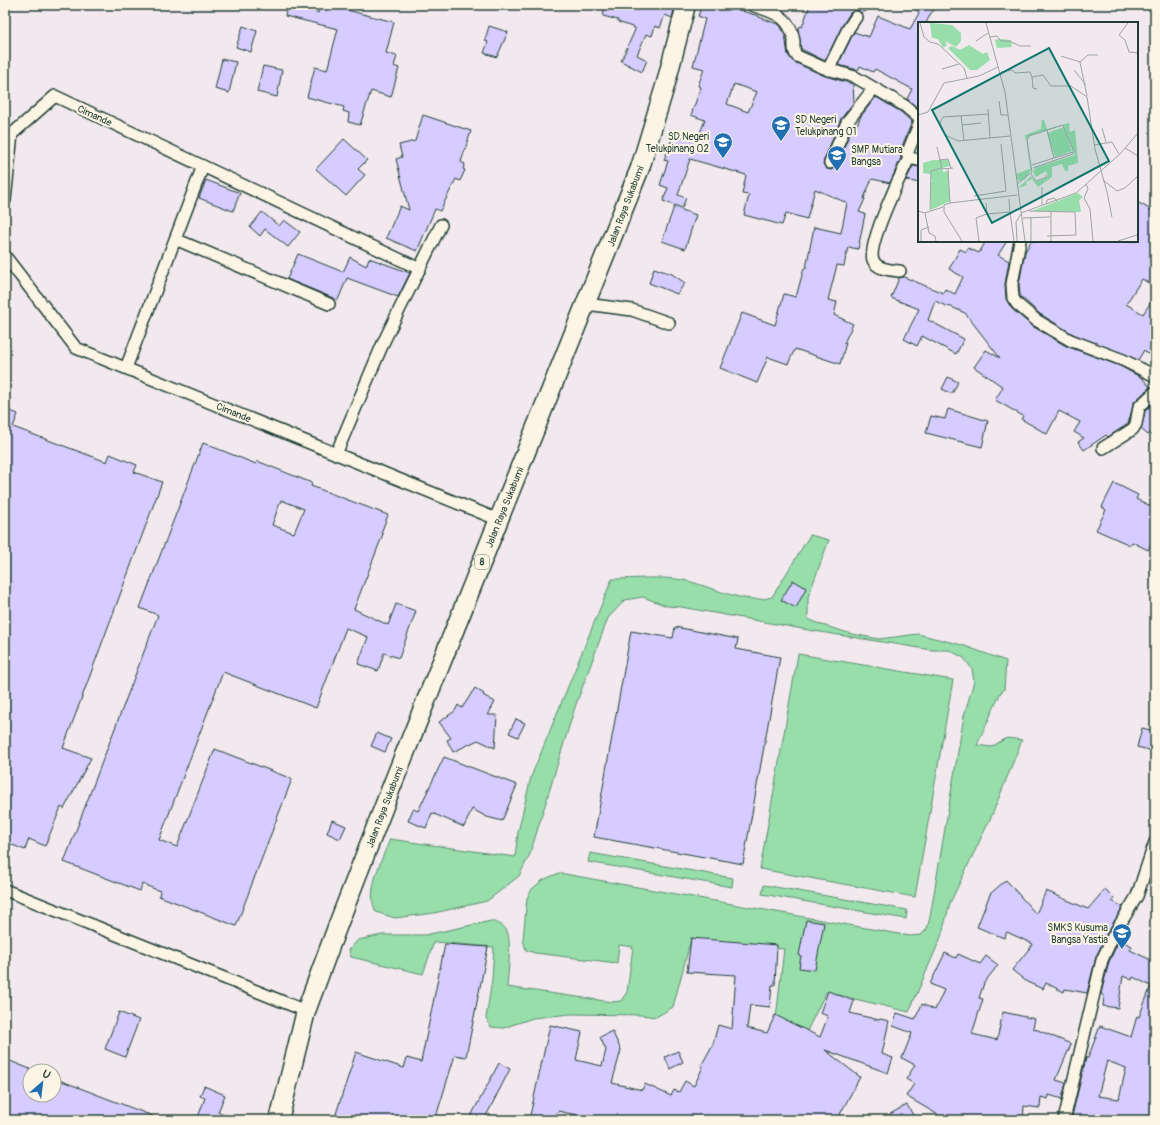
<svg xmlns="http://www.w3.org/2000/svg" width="1160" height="1125" viewBox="0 0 1160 1125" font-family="Pangolin,sans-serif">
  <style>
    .green { fill: #97deab; stroke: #5b8e70 }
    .building { fill: #d6ccff; stroke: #1f3d34; fill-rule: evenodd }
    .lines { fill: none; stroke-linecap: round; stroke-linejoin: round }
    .minor-casing { stroke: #1f3d34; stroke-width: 14 }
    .trunk-casing { stroke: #1f3d34; stroke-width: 21 }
    .minor { stroke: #fcf5e5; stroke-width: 11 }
    .trunk { stroke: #fcf5e5; stroke-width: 18 }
    .labels { text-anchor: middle; stroke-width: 4; stroke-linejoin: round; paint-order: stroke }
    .shield { fill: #fcf5e5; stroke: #617469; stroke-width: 1 }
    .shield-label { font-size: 9px; font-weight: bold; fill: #1f3d34 }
    .street-label { font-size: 10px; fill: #1f3d34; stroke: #fcf5e5 }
    .poi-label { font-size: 10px; fill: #1f3d34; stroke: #fcf5e5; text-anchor: start }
    .inset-road { fill: none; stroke: #9da4a3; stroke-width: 1 }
    .view { fill: #0f766e; fill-opacity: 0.15; stroke: #0f766e; stroke-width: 2 }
    .inset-edge { fill: none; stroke: #1f3d34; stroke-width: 2 }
  </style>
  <rect width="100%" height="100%" fill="#f1e9ed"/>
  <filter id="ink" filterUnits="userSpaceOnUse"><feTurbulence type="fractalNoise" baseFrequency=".025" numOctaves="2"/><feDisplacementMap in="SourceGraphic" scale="8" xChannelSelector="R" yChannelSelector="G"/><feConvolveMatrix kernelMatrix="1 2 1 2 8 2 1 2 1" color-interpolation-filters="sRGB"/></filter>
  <g filter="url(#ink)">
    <path class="green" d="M810,535L829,540L808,597V619L822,625L852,634L879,639L918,634L962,645L1006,661L1004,690L1001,692L977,745L991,747L1007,738L1022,740L992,815L950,903L941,937L909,1012L826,992L807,1031L776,1018L784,949L691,939L673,1007L656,1017L641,1015L570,1014L533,1018L503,1028L491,1027L486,1018L492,980L494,947L434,942L423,974L351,957L349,950L358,940L382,935H425L491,921C497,923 503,924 507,931C512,943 508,973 507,987L612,1002L621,1001L627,992L633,947L619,945L617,963L535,953L526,950L523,940L527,898L532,889L543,880L559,873L910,936L921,935L927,929L930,917L964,716L974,681L972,669L964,658L949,650H932L814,631L681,607L667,606L643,597L625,600L608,618L575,707L530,854L519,876L487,901L434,913L395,918L376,912C365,891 382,860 390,839L515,857L518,832L531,777L612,579C635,579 660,576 683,580C709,585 745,606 772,597Z
      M798,654L953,680L915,897L760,869Z
      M590,853L733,878L732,887L588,862Z
      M764,885L907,910L906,919L762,894Z"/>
    <path class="building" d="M287,5H302L318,13L320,5H327L394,22L386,53L397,56L394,66L399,68L391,97L371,91L360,125L348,122L349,113L343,111L344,107L307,97L315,67L327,70L338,29L285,16Z
      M605,5H675L672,18L665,15L660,28L655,26L652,36L646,34L637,55L647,60L642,72L621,61L635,30V28L618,22V20L603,16Z
      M702,5H744L742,11L759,16V17L780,25L785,35L788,55L794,62L825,76L853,84L854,102L841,119L824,160L823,164L827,169L831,170L836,166L853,126L854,124L855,129L861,116L876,97L901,112L912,122L900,151L901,158L890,183L872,179L864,198L865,199L859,212L865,214L858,249L848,247L844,266L837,265L828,300L837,302L834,315L853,324L844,343H846L840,364L795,349L788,364L768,357L757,383L720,368L742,313L775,325L784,294L796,297L804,268H806L814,227L841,233L847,203L815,189L807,219L786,213L782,225L744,215L749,195L742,194L746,175L690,159L678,195L686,198L682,208L663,201L668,188L660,185L668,161L664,160L674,134L684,137L685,133L698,138L705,120L691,115L701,87L698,86L704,69L693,66L705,19L698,16ZM734,84L757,92L748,112L727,104Z
      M810,5H878L861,13L856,10L850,13L842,26L825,61L801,49L798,29L800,26L802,27Z
      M911,5H940L931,13L926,23H919V109L907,99L912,89L888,76L875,69L873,72L860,66L858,70L838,65L854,32L869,37L878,16L910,29L919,13Z
      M243,26L257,31L251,52L236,47Z
      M489,26L508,32L497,57L484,53L488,42L485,40Z
      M222,59L236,62L229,93L215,89Z
      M263,66L282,70L277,97L257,92Z
      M423,115L471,131L461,162L465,164L463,169L465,170L460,181L456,179L440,211L435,209L417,251L386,238L400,206L409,210L396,159L402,157L399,145L415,141Z
      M344,139L367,160L358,169L365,175L346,196L316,169Z
      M913,166L919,167V183L906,180Z
      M206,180L240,193L233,211L199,198Z
      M1137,202L1155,212V287L1142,279L1126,304L1143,314L1155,296V361L1144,350L1138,360L1073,334L1040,314L1020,296L1019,284L1025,252L1031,241H1137Z
      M674,207L696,215L685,249L662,241Z
      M262,212L279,226L284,220L300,232L288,247L265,229L260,236L250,227Z
      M986,241H1007L998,255L1009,261L1005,284L1006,299L1012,309L1032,326L1066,346L1120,366L1142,378L1150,387L1134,402L1128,424L1108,437L1106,435L1084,450L1078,442L1084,438L1074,432L1080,422L1059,411L1047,434L1021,419L1023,416L995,400L1003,387L974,367L986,350L1000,358L965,313L949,306L948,307L935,301L928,320L964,339L956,354L922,336L917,346L904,339L919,309L891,298L899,278L904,277L943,293L945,289L955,294L963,277L949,269L960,249L966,252L968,248L979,253Z
      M298,254L343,272L350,257L366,266L369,258L410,273L398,297L347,278L338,300L287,279Z
      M654,268L672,274L685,283L677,294L649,283Z
      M948,377L958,382L952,394L942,389Z
      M1155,402V428L1148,435L1141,429L1145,411Z
      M5,409L18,414L13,427L107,462L110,454L137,465L134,472L162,482L63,748L91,758L64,809L61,807L45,846L29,839L25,850L5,842Z
      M948,409L988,421L982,447L926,433L931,416L945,419Z
      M203,443L256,464L257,461L312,483L311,486L388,515L381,533L383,534L354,609L388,625L396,604L416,611L399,658L384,653L378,671L358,664L368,637L346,628L316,708L223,672L159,840L177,847L215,749L292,779L236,926L159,896L160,891L142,884L140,891L64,862L158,615L140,608ZM281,500L304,509L294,533L272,525Z
      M1114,483L1138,495L1136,499L1155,508V535L1148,550L1132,542L1130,545L1096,530L1106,510L1102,507Z
      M793,580L806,588L796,608L781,600Z
      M675,627L738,639L736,649L780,657L743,864L594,837L631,631L673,638Z
      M475,688L484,694L483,695L495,702L488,715H497L495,748L478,740L453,752L447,740L451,738L439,722L455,711L458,705L462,708Z
      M516,719L525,723L518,737L509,733Z
      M1142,728L1154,731L1149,750L1137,747Z
      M377,733L391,739L385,752L371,746Z
      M444,757L517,785L502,821L487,817L472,809L464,827L432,813L426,828L408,821L413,809L418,811Z
      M332,820L346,826L340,839L327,833Z
      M1006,880L1036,914L1046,891L1088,909L1105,889L1114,898L1112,901L1123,907L1107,933L1096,957L1087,993L1065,989L1064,992L1046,983L1043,989L1027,982L1012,970L1033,944L1007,932L1004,938L977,927L990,894Z
      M806,920L824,923L815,970L799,968L801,956L799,955Z
      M691,938L777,945L775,985H772L770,1007L750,1005L747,1028L767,1033L775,1015L820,1037L828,1016L820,1013L828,991L854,1001L850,1013L879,1020L880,1019L889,1021L882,1054L893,1058L888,1073L825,1050L860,1077L837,1120H587V1117L558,1111L554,1120H529L550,1025L582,1032L576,1060L602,1066L606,1050L600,1037L612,1031L621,1050L612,1083L642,1090L645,1084L671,1096L674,1090L679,1092L685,1081L694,1086L703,1067L701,1066L713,1044L718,1025L732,1029L736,975L687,972Z
      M1119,940L1132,946L1130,950L1155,962V1120H1071L1086,1058H1088L1100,1026L1131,1037L1137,1016L1139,1017L1151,986L1133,977L1132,980L1123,976L1118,1008L1103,1006L1104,997L1101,993L1109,962ZM1107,1061L1126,1068L1119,1099L1098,1096Z
      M445,944L488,947L466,1057L455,1055L435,1120H334L356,1052L404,1068L407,1058L421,1062Z
      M945,953L956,958L958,954L980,964L986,956L998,965L984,983L979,998L983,999L972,1034L997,1040L1003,1012L1035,1019L1033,1028L1071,1044L1056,1080L1066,1083L1062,1099L1049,1095L1048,1099L1041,1097L1040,1108L1024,1106L1023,1120H939L940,1116L906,1096L914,1084L906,1079L915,1065L902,1058L912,1033L893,1026L897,1013L915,1019L922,1004L935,1010L944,990L930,984Z
      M119,1012L139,1020L125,1057L105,1049Z
      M678,1051L683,1062L670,1069L665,1057Z
      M5,1059L30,1069V1095H54V1078L163,1120H5Z
      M499,1063L510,1069L484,1120H478L471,1116Z
      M204,1086L225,1095L218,1112L237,1120H197L205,1098L200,1096Z
      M907,1105L916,1120H880L899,1109Z"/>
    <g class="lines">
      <defs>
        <path id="minor" d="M752,5C774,13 790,15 794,41C794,46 793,52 797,56L824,68L855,77L905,106L919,118
          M828,70L848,29L856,17
          M919,124L907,154L909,158L919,160
          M830,163L847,122L874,88
          M5,200L12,134L55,96L420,269
          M175,239L329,304
          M1020,241L1012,284L1013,298L1017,304L1036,320L1070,340L1123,360L1155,376
          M5,256L76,348L499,520
          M900,271C891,270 877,270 873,260C867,245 901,174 909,158
          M586,304L632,310L669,323
          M126,368L203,166
          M1103,448L1133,429L1136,424L1139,407L1155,392
          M336,454L384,341L441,225
          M5,890L306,1011
          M1064,1120L1102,960L1113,936L1137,896L1155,842"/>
        <path id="trunk" d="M279,1120L306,1011L339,922L395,778L640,168L666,83L686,5"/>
      </defs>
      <use href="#minor" class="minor-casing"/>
      <use href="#trunk" class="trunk-casing"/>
      <use href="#minor" class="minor"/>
      <use href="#trunk" class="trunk"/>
    </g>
  </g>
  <defs>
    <symbol id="school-pin" viewBox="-11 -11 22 30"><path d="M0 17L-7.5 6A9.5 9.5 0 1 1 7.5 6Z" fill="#1f6fb2" stroke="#fcf5e5"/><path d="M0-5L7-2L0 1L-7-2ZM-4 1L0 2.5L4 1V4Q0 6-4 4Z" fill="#fff"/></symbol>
  </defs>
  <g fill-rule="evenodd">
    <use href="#school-pin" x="770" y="114" width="22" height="30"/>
    <use href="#school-pin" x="712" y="131" width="22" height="30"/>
    <use href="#school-pin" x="826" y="144" width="22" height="30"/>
    <use href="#school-pin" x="1111" y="922" width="22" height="30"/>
  </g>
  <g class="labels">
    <rect class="shield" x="475" y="555" width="14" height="14" rx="3"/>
    <g class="shield-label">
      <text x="482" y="565">8</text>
    </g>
    <g class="street-label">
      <text transform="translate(95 115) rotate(25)" y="4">Cimande</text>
      <text transform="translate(625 206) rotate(-69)" y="4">Jalan Raya Sukabumi</text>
      <text transform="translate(234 412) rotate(22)" y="4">Cimande</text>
      <text transform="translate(504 507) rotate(-68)" y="4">Jalan Raya Sukabumi</text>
      <text transform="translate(384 807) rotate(-69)" y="4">Jalan Raya Sukabumi</text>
    </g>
    <g class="poi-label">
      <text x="795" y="123">SD Negeri<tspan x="795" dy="12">Telukpinang 01</tspan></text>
      <text x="709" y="140" text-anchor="end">SD Negeri<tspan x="709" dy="12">Telukpinang 02</tspan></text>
      <text x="851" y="153">SMP Mutiara<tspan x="851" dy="12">Bangsa</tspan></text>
      <text x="1108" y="931" text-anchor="end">SMKS Kusuma<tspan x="1108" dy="12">Bangsa Yastia</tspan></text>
    </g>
  </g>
  <g transform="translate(918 22)">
    <rect width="220" height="220" fill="#f1e9ed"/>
    <path d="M12,1L34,3L43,11V19L38,25L27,19L29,23L25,26L20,17L14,16ZM81,17L93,18L94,25L79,26L77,18ZM51,23L65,32L69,30L72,38L59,48H52L30,26L34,24L42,28ZM124,98H126L129,107L151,101L152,110L157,108L160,141L150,144V149H147L144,142L134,145V155L120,165L114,157L108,160L109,163L100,166L113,154L118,160L130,155L128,149L118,155L115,150L117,146L157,133L146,103L111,114L108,118L113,148L107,157L100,159L98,152L112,147L107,113L123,107ZM146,105L154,129L137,135L129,111ZM15,138H30L32,144L24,146L25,150L30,149L32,179L13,188L12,161L14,160L12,152L5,151V141ZM160,171L165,175L161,178L163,190L114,189Z" fill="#97deab"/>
    <path class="inset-road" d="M2,1L6,15L12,20L20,22L46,46L49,56M68,1L87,70L107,219M210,1L201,13L207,18L211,30L220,31M72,15L79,14L83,19H91L102,24H113M58,19L70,11M143,34L162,40L169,74M162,40L170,33H180M24,47L41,42M156,48L168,63M83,50L94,48L97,51L112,50L114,55L125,53L133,64H153L169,75L177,127L189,170L194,195M114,55L115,66L119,67M81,79L83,93H90M70,87L72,116M71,92L25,95L22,101L27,113L40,119L92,114M0,93L10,90L26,61L61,54L80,45M43,94L46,118M44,103L63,101M184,106L188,120M129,108L136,136M176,123L194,120L201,132M19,125L24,147L35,146M207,126L220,134M21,138L30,137L33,146M114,143L155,130M115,146L155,132L156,130M30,147L32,181M113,152L118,159L129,155L128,153M185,158L199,169L207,166L220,154M99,162L114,150L109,118L111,114L145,103L156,130M168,162L170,167L166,176L172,187L175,219M56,174L88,169L83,122M91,177L92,190M128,182L129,178L136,176L139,179M124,183V165M12,188L13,149L23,146M0,189L7,191L25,185M111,189L157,190L158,213L129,214M7,191L11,211L17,214L18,219M103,191L158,171L202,132L220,111M69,192L92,190L96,219M113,195V219M105,196L132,195M3,219V208L11,205M44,219L26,190V183L32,181L99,173M61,219L58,196L69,192L68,181M99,219L98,200L103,192M133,219V190M200,219L219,213"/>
    <path class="view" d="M131,26L191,139L74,201L14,88Z"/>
    <rect width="220" height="220" class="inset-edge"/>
  </g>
  <rect width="1160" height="1125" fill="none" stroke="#fcf5e5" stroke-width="20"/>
  <rect x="10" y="10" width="1140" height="1105" fill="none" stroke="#1f3d34" stroke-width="1.5" filter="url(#ink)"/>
  <g transform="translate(42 1083) rotate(28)"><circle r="19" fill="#fcf5e5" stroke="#a4ab9e"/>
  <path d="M0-3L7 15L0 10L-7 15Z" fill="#1f6fb2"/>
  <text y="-6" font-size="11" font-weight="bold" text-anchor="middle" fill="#1f3d34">U</text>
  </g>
</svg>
